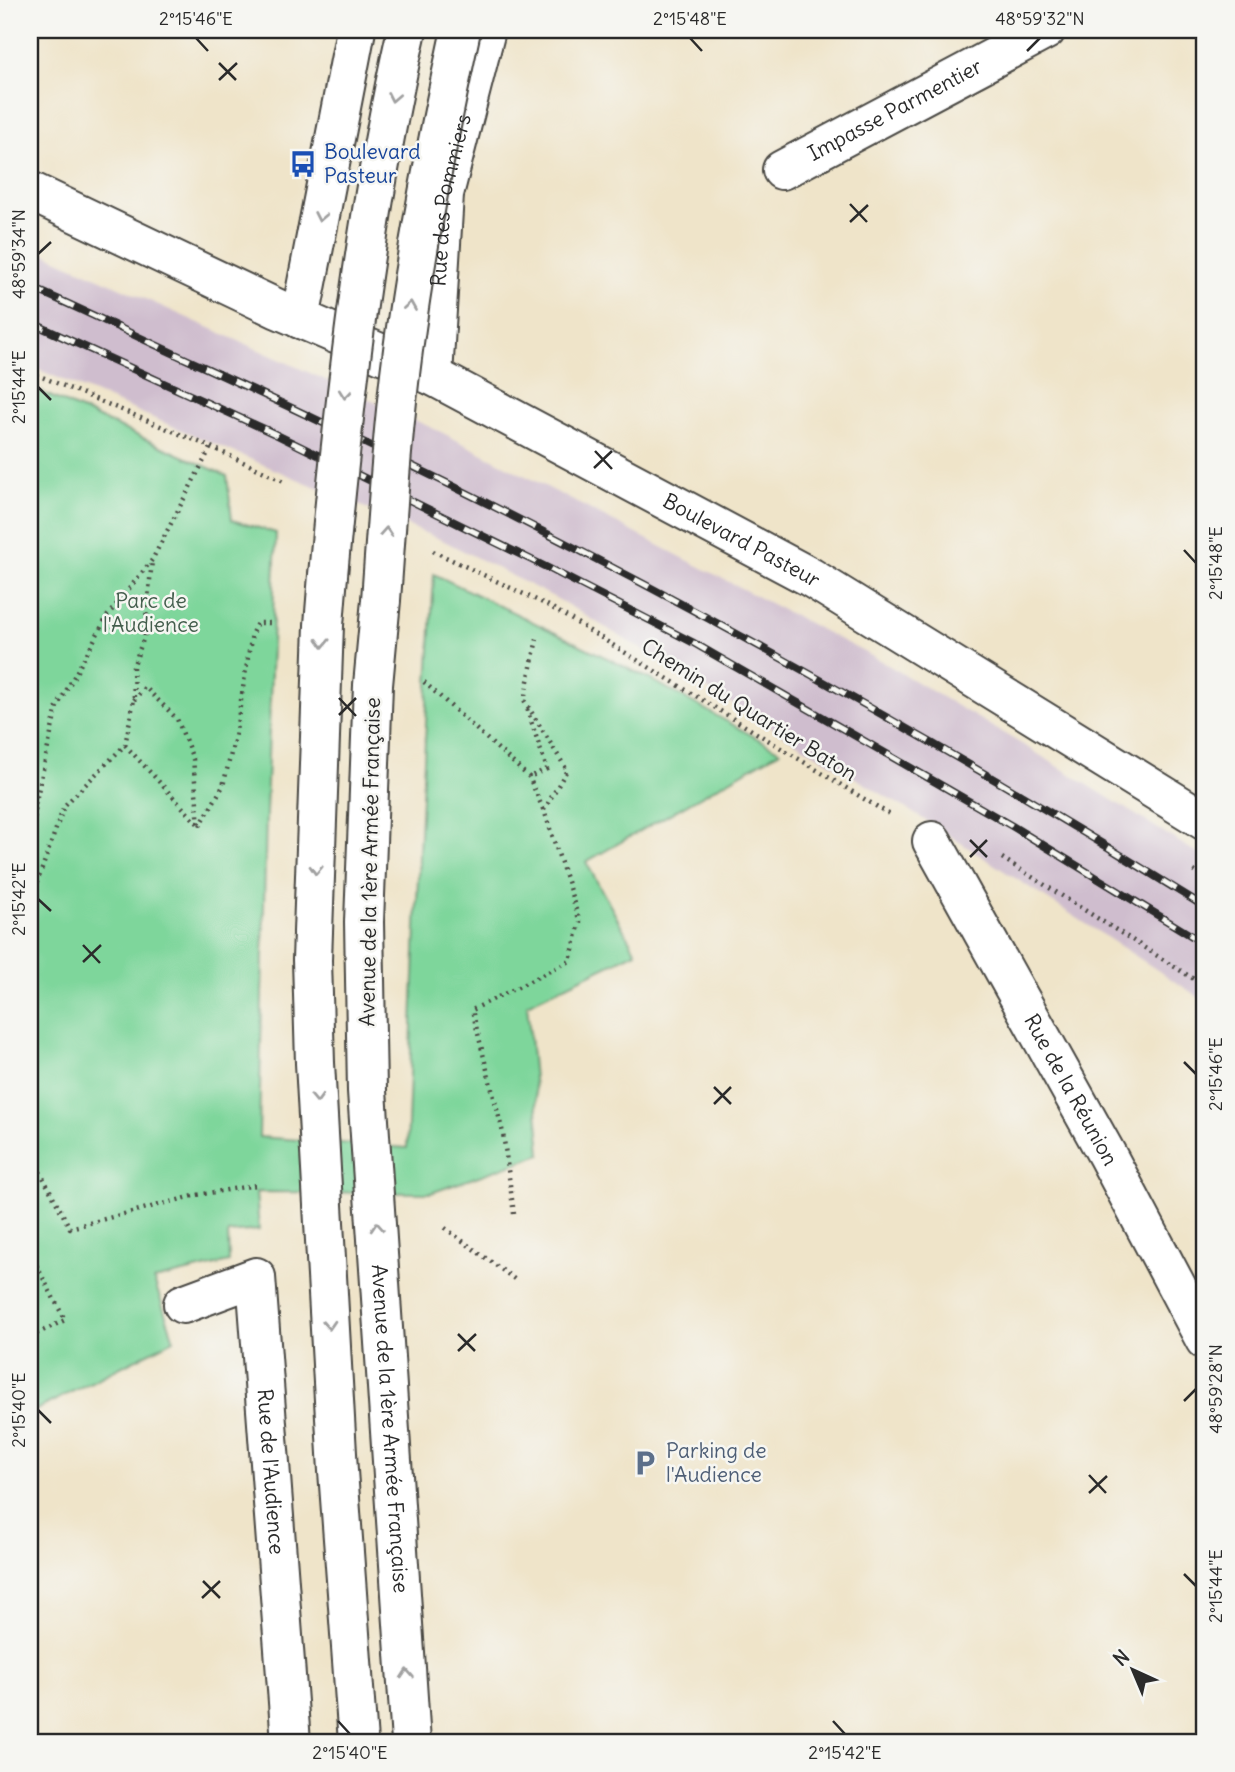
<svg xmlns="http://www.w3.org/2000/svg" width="1235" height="1772" viewBox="0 0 1235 1772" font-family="Delius,sans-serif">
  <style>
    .industrial { fill: #cfbdce }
    .green { fill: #7ed69b; stroke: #548063; stroke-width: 2 }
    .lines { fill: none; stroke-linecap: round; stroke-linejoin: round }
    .minor-casing { stroke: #484743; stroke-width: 42 }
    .secondary-casing { stroke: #484743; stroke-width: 42 }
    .path { stroke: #484743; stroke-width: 4.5; stroke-dasharray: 2 5; stroke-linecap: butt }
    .minor { stroke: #fff; stroke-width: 38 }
    .secondary { stroke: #fff; stroke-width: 38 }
    .rail-casing { stroke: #2b2b2b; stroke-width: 8 }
    .rail { stroke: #f6f6f2; stroke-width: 5; stroke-dasharray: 16; stroke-linecap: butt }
    .secondary-bridge-casing { stroke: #484743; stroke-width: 42; stroke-linecap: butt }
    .secondary-bridge { stroke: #fff; stroke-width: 38 }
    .oneway { stroke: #a0a0a0 }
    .ticks { fill: none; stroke: #2b2b2b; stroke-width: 2.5 }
    .labels { text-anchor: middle; stroke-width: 5; stroke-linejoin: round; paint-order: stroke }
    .street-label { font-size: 21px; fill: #2b2b2b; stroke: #f6f6f2 }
    .transit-label { font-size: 21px; fill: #164399; stroke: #f6f6f2; text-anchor: start }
    .park-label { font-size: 21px; fill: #445e4d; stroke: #f6f6f2 }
    .service-label { font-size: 21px; fill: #4e5e75; stroke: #f6f6f2; text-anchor: start }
    .neatline { fill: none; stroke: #2b2b2b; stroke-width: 2.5 }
    .ticks-label { font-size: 18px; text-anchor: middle; fill: #2b2b2b }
  </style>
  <rect width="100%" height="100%" fill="#f6f6f2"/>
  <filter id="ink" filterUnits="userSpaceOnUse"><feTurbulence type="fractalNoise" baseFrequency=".0143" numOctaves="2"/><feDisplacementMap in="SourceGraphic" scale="14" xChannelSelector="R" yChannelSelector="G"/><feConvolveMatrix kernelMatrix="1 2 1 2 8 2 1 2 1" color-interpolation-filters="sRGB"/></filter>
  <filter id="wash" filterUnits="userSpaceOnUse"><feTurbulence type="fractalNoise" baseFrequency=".00686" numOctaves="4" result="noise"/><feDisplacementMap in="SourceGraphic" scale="28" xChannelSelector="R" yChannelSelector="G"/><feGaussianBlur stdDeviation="1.57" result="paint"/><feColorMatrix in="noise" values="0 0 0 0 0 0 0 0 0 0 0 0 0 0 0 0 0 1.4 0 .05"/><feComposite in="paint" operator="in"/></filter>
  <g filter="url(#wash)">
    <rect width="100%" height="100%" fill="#efe4c9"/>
    <path class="industrial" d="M30,247L441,432L881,661L1035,752L1205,858V1001L930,823L563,602L444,541L30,366Z"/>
    <path class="green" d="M30,387L227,476L232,520L276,533L266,812L259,1137L407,1148L419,853L434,574L650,679L780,751L586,862L636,952L527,1004L541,1154L431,1193L256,1192L259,1230L228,1233L229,1262L154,1280L174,1340L30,1413Z"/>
  </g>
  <g filter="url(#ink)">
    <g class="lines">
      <defs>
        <g id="minor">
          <path id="s1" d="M782,170L1046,30"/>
          <path id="s2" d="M30,191L278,309L433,376L810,577L1205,821"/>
          <path d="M300,319L356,30"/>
          <path id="s3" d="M433,376L444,194L486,30"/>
          <path id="s4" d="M932,841L1107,1155L1205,1340"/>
          <path id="s5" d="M183,1304L256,1277L291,1742"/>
        </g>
        <g id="secondary">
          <path d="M328,575L324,625L312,960L315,1063L338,1471L358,1742"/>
          <path id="s6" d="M381,600L373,685L364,922L367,1091L411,1742"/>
        </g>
      </defs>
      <use href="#minor" class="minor-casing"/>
      <use href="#secondary" class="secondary-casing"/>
      <path class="path" d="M30,372L211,447L286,482
        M433,551L549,606L892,816
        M424,682L529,777L543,809
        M134,700L145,687L177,719L193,759L199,825
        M527,709L547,769L529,777
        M125,745L199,825
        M200,826L223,786L235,737L252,633L257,623H274
        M1002,858L1205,986
        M1194,871L1205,878
        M30,881L36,801L57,707L108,615L152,560L211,447
        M30,903L64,806L125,745L134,700L133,667L144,637L152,561
        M30,1153L70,1228L197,1195L256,1185
        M514,1214L503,1133L472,1010L570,961L580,922L544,810L567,770L524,700L538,634
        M445,1228L517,1281
        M30,1253L65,1320L30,1337"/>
      <use href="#minor" class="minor"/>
      <use href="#secondary" class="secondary"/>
      <defs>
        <path id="rail" d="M30,287C89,312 147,342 206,368C550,526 883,706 1205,907
          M30,322L273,433L548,568L692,642L1012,826L1205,944"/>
      </defs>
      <use href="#rail" class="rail-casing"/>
      <use href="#rail" class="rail"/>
      <defs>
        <path id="secondary-bridge" d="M328,575C345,392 366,209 407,30
          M381,600C387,517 392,433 403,350C417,243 438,136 461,30"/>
      </defs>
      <use href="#secondary-bridge" class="secondary-bridge-casing"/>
      <use href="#secondary-bridge" class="secondary-bridge"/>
    </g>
    <defs><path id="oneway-chevron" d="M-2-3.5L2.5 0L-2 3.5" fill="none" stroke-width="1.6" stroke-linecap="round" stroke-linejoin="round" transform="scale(1.75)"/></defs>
    <g class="oneway">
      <use href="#oneway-chevron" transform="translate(393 97) rotate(101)"/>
      <use href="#oneway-chevron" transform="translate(320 217) rotate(101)"/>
      <use href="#oneway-chevron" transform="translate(410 306) rotate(-81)"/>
      <use href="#oneway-chevron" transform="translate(345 394) rotate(96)"/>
      <use href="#oneway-chevron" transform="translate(386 532) rotate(-86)"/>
      <use href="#oneway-chevron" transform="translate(323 643) rotate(92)"/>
      <use href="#oneway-chevron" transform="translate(316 870) rotate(92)"/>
      <use href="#oneway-chevron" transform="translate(317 1098) rotate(88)"/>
      <use href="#oneway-chevron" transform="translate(377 1227) rotate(-94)"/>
      <use href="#oneway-chevron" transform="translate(329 1325) rotate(87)"/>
      <use href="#oneway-chevron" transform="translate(407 1674) rotate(-94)"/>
    </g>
  </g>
  <path class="ticks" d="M196,38L208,51M690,38L702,51M1027,51L1040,38M219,63L236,80M219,80L237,63M850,204L867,222M850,222L868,205M38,254L51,242M38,387L51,400M595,451L612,469M594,468L612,451M1184,550L1196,563M339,698L356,716M339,715L356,698M970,840L987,857M970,857L987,840M38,899L51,911M83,945L100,963M83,962L101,945M1184,1062L1196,1074M714,1087L731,1104M714,1104L731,1087M458,1334L475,1351M458,1351L476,1334M1184,1401L1196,1389M38,1410L51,1423M1089,1475L1106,1493M1089,1493L1107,1476M1184,1574L1196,1586M203,1581L220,1598M202,1598L220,1581M338,1721L350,1734M833,1721L845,1734"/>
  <defs>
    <symbol id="bus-bare" viewBox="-9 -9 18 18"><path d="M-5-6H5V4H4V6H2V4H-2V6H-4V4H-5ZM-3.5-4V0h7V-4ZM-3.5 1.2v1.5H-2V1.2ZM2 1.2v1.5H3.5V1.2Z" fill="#1a4fb4" stroke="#f6f6f2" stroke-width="2.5" paint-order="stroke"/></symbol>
    <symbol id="parking-bare" viewBox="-9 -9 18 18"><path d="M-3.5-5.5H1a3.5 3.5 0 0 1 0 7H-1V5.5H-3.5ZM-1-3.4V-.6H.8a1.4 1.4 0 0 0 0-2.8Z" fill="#5c6f8a" stroke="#f6f6f2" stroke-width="2.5" paint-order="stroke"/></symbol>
  </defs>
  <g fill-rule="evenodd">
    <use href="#bus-bare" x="284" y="145" width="38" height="38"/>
    <use href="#parking-bare" x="626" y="1444" width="38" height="38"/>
  </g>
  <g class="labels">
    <g class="street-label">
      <text dy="7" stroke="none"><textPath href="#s1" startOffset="128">Impasse Parmentier</textPath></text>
      <text dy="7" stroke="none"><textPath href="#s3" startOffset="177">Rue des Pommiers</textPath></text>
      <text dy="7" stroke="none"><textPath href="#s2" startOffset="793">Boulevard Pasteur</textPath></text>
      <text transform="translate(749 710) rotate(32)" y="7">Chemin du Quartier Baton</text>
      <text transform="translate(370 862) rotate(-89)" y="7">Avenue de la 1ère Armée Française</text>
      <text dy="7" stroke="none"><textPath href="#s4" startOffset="285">Rue de la Réunion</textPath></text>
      <text dy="7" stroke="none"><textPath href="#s6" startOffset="830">Avenue de la 1ère Armée Française</textPath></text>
      <text dy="7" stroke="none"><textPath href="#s5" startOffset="273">Rue de l'Audience</textPath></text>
    </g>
    <g class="transit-label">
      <text x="324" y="159">Boulevard<tspan x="324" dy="24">Pasteur</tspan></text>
    </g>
    <g class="park-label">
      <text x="151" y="608">Parc de<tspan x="151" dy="24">l'Audience</tspan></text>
    </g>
    <g class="service-label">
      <text x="666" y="1458">Parking de<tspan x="666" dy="24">l'Audience</tspan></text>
    </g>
  </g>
  <rect width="1235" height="1772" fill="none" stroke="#f6f6f2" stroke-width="77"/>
  <g transform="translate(1133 1670) rotate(316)" stroke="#f6f6f2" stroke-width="5" paint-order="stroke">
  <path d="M0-5L12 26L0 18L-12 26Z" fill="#2b2b2b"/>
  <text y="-10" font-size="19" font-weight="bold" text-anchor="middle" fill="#2b2b2b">N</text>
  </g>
  <rect x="38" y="38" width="1158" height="1696" class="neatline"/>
  <g class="ticks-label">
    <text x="196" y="25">2°15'46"E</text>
    <text x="690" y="25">2°15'48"E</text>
    <text x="1040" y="25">48°59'32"N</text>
    <text transform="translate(19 254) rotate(-90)" y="6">48°59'34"N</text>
    <text transform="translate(19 387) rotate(-90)" y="6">2°15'44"E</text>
    <text transform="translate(1216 563) rotate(-90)" y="6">2°15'48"E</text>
    <text transform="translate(19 899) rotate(-90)" y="6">2°15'42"E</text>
    <text transform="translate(1216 1074) rotate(-90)" y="6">2°15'46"E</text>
    <text transform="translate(1216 1389) rotate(-90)" y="6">48°59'28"N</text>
    <text transform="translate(19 1410) rotate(-90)" y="6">2°15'40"E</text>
    <text transform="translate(1216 1586) rotate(-90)" y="6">2°15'44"E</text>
    <text x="350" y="1759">2°15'40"E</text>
    <text x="845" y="1759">2°15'42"E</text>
  </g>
</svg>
